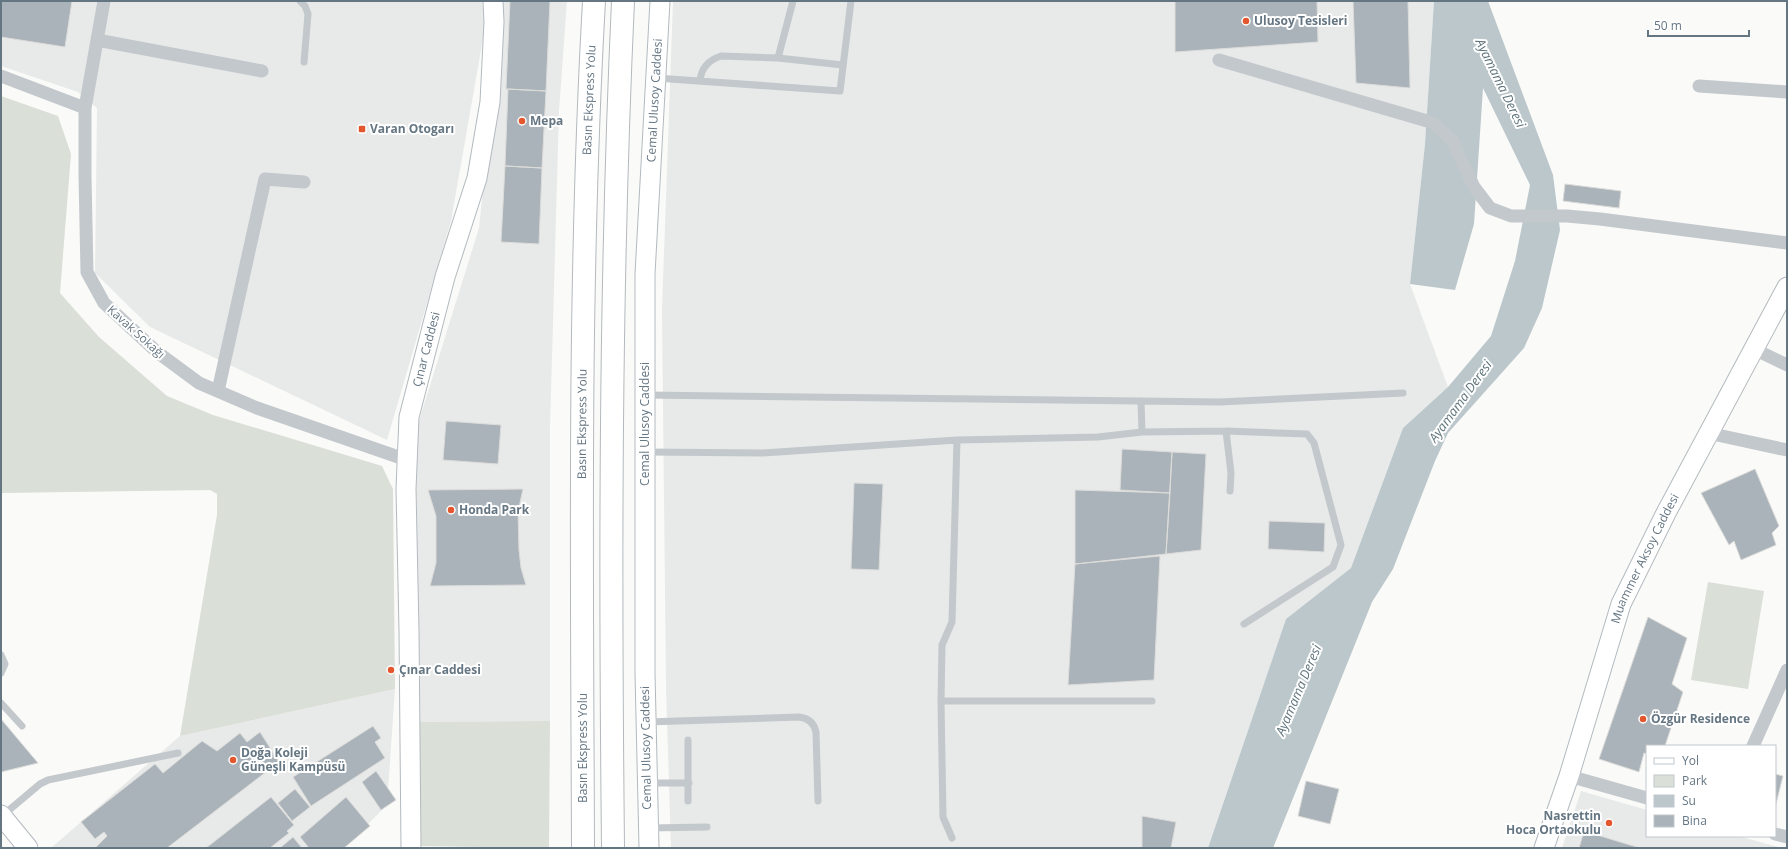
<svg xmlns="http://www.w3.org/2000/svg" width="1788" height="849" viewBox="0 0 1788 849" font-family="'Open Sans',sans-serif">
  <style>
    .built { fill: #e8e9e9 }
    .green { fill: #dadfd7 }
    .water { fill: #bbc7cb }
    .building { fill: #aab3b9; stroke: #dcdcda }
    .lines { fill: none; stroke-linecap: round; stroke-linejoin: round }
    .secondary-casing { stroke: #b3babf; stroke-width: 21 }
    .highway-casing { stroke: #b4b9bd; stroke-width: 24 }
    .lane { stroke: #c3c8cc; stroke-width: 7 }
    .street { stroke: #c3c8cc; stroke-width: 13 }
    .secondary { stroke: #fff; stroke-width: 19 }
    .highway { stroke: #fff; stroke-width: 22 }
    .poi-dot { fill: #e4572e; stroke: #fff; stroke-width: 1.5 }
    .labels { text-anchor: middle; stroke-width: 4; stroke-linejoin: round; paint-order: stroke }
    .poi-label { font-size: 12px; font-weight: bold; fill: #657683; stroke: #fff; text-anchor: start }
    .street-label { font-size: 12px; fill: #657683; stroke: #fff }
    .water-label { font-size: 13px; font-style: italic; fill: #60757c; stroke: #fff }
  </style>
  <rect width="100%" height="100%" fill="#fafaf8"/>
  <path class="built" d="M1,1H482L485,27L451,221L387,440L150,327L95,273L97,108L78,92L1,66Z
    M499,1H567L559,111L550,428V721L416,722L414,437L479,228L500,25Z
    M673,1H1434L1425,144L1410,284L1448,387L1403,428L1351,568L1286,619L1208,848H671L666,688L662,310Z
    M395,689L387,805L344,848H51L180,736Z
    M1581,791L1647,810V836H1738L1782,848H1562Z"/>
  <path class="green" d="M1,96L58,116L71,154L60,293L99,337L167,396L213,415L382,466L393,489L395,689L180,736L217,515V494L210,490L1,493Z
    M1708,582L1764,591L1748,689L1691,680Z
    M550,721L549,848L418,846L416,722Z"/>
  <path class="water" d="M1434,1H1488L1553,175L1560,230L1542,308L1524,348L1448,433L1435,461L1393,569L1372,602L1273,848H1208L1286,619L1351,568L1403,428L1448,387L1491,336L1515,261L1530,185L1483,88L1474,224L1455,290L1410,284L1425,144Z"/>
  <path class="building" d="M1,1H72L65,47L1,37Z
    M510,1H550L546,91L506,89Z
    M1175,1H1317L1318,42L1175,52Z
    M1353,1H1408L1410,88L1356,83Z
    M508,89L546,91L542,168L505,166Z
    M505,166L542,168L539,244L501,242Z
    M1565,184L1621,191L1619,208L1563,201Z
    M446,421L501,425L498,464L443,460Z
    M1122,449L1172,452L1170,493L1120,490Z
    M1172,452L1206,454L1201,550L1166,554Z
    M1755,469L1779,526L1772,533L1776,545L1741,560L1734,541L1729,545L1701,493Z
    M854,483L883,484L879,570L851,569Z
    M523,489L518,512L519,550L521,568L526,585L430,586L436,563V516L428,490Z
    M1075,490L1170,493L1166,554L1075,564Z
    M1269,521L1325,523L1324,552L1268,549Z
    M1160,556L1154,680L1068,685L1075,564Z
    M1648,617L1687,638L1672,684L1683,692L1665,746H1647V754L1644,753L1639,772L1599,759Z
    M1,719L38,763L1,772Z
    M373,726L381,738L375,742L385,758L311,806L293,777Z
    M260,732L279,762L167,848H95L107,836L104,832L95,839L81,822L155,764L163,773L202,741L217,751L240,733L247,742Z
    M376,771L396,800L381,810L362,782Z
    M1775,774L1783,776L1775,808Z
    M1306,781L1339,789L1330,824L1298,816Z
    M295,789L310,807L292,821L278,803Z
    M271,797L294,825L287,831L289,833L270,848H206Z
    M346,797L370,826L344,848H309L300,837Z
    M1142,816L1176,822L1171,848H1142Z
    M1584,831L1640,848H1579Z
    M293,837L302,848H280Z"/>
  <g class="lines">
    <defs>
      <g id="secondary">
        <path d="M1,815L28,848"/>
        <path id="s1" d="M411,848L409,631L406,489L409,417L445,277L477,178L490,102L494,22L493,1"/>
        <path id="s2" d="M649,848L645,673V274L660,1"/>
        <path id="s3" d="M1544,848L1569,776L1621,604L1666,513L1787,287"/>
      </g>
      <g id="highway">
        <path id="s4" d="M583,848C582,566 578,283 594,1"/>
        <path d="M613,848C610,566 610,283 623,1"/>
      </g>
    </defs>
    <use href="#secondary" class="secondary-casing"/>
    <use href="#highway" class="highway-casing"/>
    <path class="lane" d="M300,1L305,6L308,14L304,62
      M778,58L793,1
      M656,78L840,91L851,1
      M700,81C701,68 709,60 721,56L778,58L843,65
      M646,395L1220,402L1403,393
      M1141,401L1142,432
      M1226,431L1307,434L1314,443L1341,545L1333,567L1244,624
      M957,440L952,622L942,645L941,701H1152
      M646,452L763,453L957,440L1098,437L1142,432L1226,431L1231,473L1230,491
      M1,655L5,664L1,673
      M941,701L943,817L952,838
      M1,703L22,726
      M647,722L799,717C809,718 814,723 816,732L818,801
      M688,740V801
      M649,783H689
      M2,816L40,784L48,780L178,753
      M649,828L707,827"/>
    <path class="street" d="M104,1L85,108V176L87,272L104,303L157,352L199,383L257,408L407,460
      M97,40L262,71
      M1219,60L1434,123L1452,140L1474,187L1490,208L1511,216H1567L1600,219L1787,243
      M1,76L85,108
      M1699,86L1787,92
      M1754,349L1787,365
      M218,391L265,179L304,182
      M1708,433L1787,450
      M1753,746L1787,670
      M1569,776L1647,798
      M1775,834L1787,837"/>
    <use href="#secondary" class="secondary"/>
    <use href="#highway" class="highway"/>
  </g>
  <g class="poi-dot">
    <circle cx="1246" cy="21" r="4"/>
    <circle cx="522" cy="121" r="4"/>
    <rect x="358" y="125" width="8" height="8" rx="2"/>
    <circle cx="451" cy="510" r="4"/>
    <circle cx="391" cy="670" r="4"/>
    <circle cx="1643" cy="719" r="4"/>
    <circle cx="233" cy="760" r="4"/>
    <circle cx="1609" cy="823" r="4"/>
  </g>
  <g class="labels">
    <g class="poi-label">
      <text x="1254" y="25">Ulusoy Tesisleri</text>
      <text x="530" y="125">Mepa</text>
      <text x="370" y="133">Varan Otogarı</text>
      <text x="459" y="514">Honda Park</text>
      <text x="399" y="674">Çınar Caddesi</text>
      <text x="1651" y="723">Özgür Residence</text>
      <text x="241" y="757">Doğa Koleji<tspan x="241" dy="14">Güneşli Kampüsü</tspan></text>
      <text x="1601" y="820" text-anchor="end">Nasrettin<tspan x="1601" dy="14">Hoca Ortaokulu</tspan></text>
    </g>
    <g class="street-label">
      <text dy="4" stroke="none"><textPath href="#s4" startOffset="748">Basın Ekspress Yolu</textPath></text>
      <text dy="4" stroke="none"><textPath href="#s2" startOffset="748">Cemal Ulusoy Caddesi</textPath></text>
      <text transform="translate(136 332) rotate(42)" y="4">Kavak Sokağı</text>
      <text dy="4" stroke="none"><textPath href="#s1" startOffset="501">Çınar Caddesi</textPath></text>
      <text dy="4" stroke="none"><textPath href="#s4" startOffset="424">Basın Ekspress Yolu</textPath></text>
      <text transform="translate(645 424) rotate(-90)" y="4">Cemal Ulusoy Caddesi</text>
      <text dy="4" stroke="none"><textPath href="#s3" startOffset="307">Muammer Aksoy Caddesi</textPath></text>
      <text transform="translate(583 748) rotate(-90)" y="4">Basın Ekspress Yolu</text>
      <text transform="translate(646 748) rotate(-91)" y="4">Cemal Ulusoy Caddesi</text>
    </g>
    <g class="water-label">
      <text transform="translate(1501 83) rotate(64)" y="5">Ayamama Deresi</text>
      <text transform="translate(1460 401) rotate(-54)" y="5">Ayamama Deresi</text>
      <text transform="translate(1298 690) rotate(-67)" y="5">Ayamama Deresi</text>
    </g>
  </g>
  <rect width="1788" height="849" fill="none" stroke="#657683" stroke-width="4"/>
  <rect x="1646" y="745" width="130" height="92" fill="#ffffff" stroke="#c1c8cd"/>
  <rect x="1654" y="758" width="20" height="6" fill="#ffffff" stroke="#c1c8cd"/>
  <text x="1682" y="765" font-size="12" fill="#657683">Yol</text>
  <rect x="1654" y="775" width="20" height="12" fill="#dadfd7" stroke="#c1c8cd"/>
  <text x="1682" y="785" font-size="12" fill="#657683">Park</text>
  <rect x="1654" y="795" width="20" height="12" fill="#bbc7cb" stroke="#c1c8cd"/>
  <text x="1682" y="805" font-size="12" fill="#657683">Su</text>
  <rect x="1654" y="815" width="20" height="12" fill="#aab3b9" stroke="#c1c8cd"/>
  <text x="1682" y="825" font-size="12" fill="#657683">Bina</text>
  <path d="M1648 30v6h101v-6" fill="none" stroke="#657683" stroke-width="2"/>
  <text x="1654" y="30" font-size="12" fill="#657683" stroke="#ffffff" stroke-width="3" paint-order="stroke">50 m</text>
</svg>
